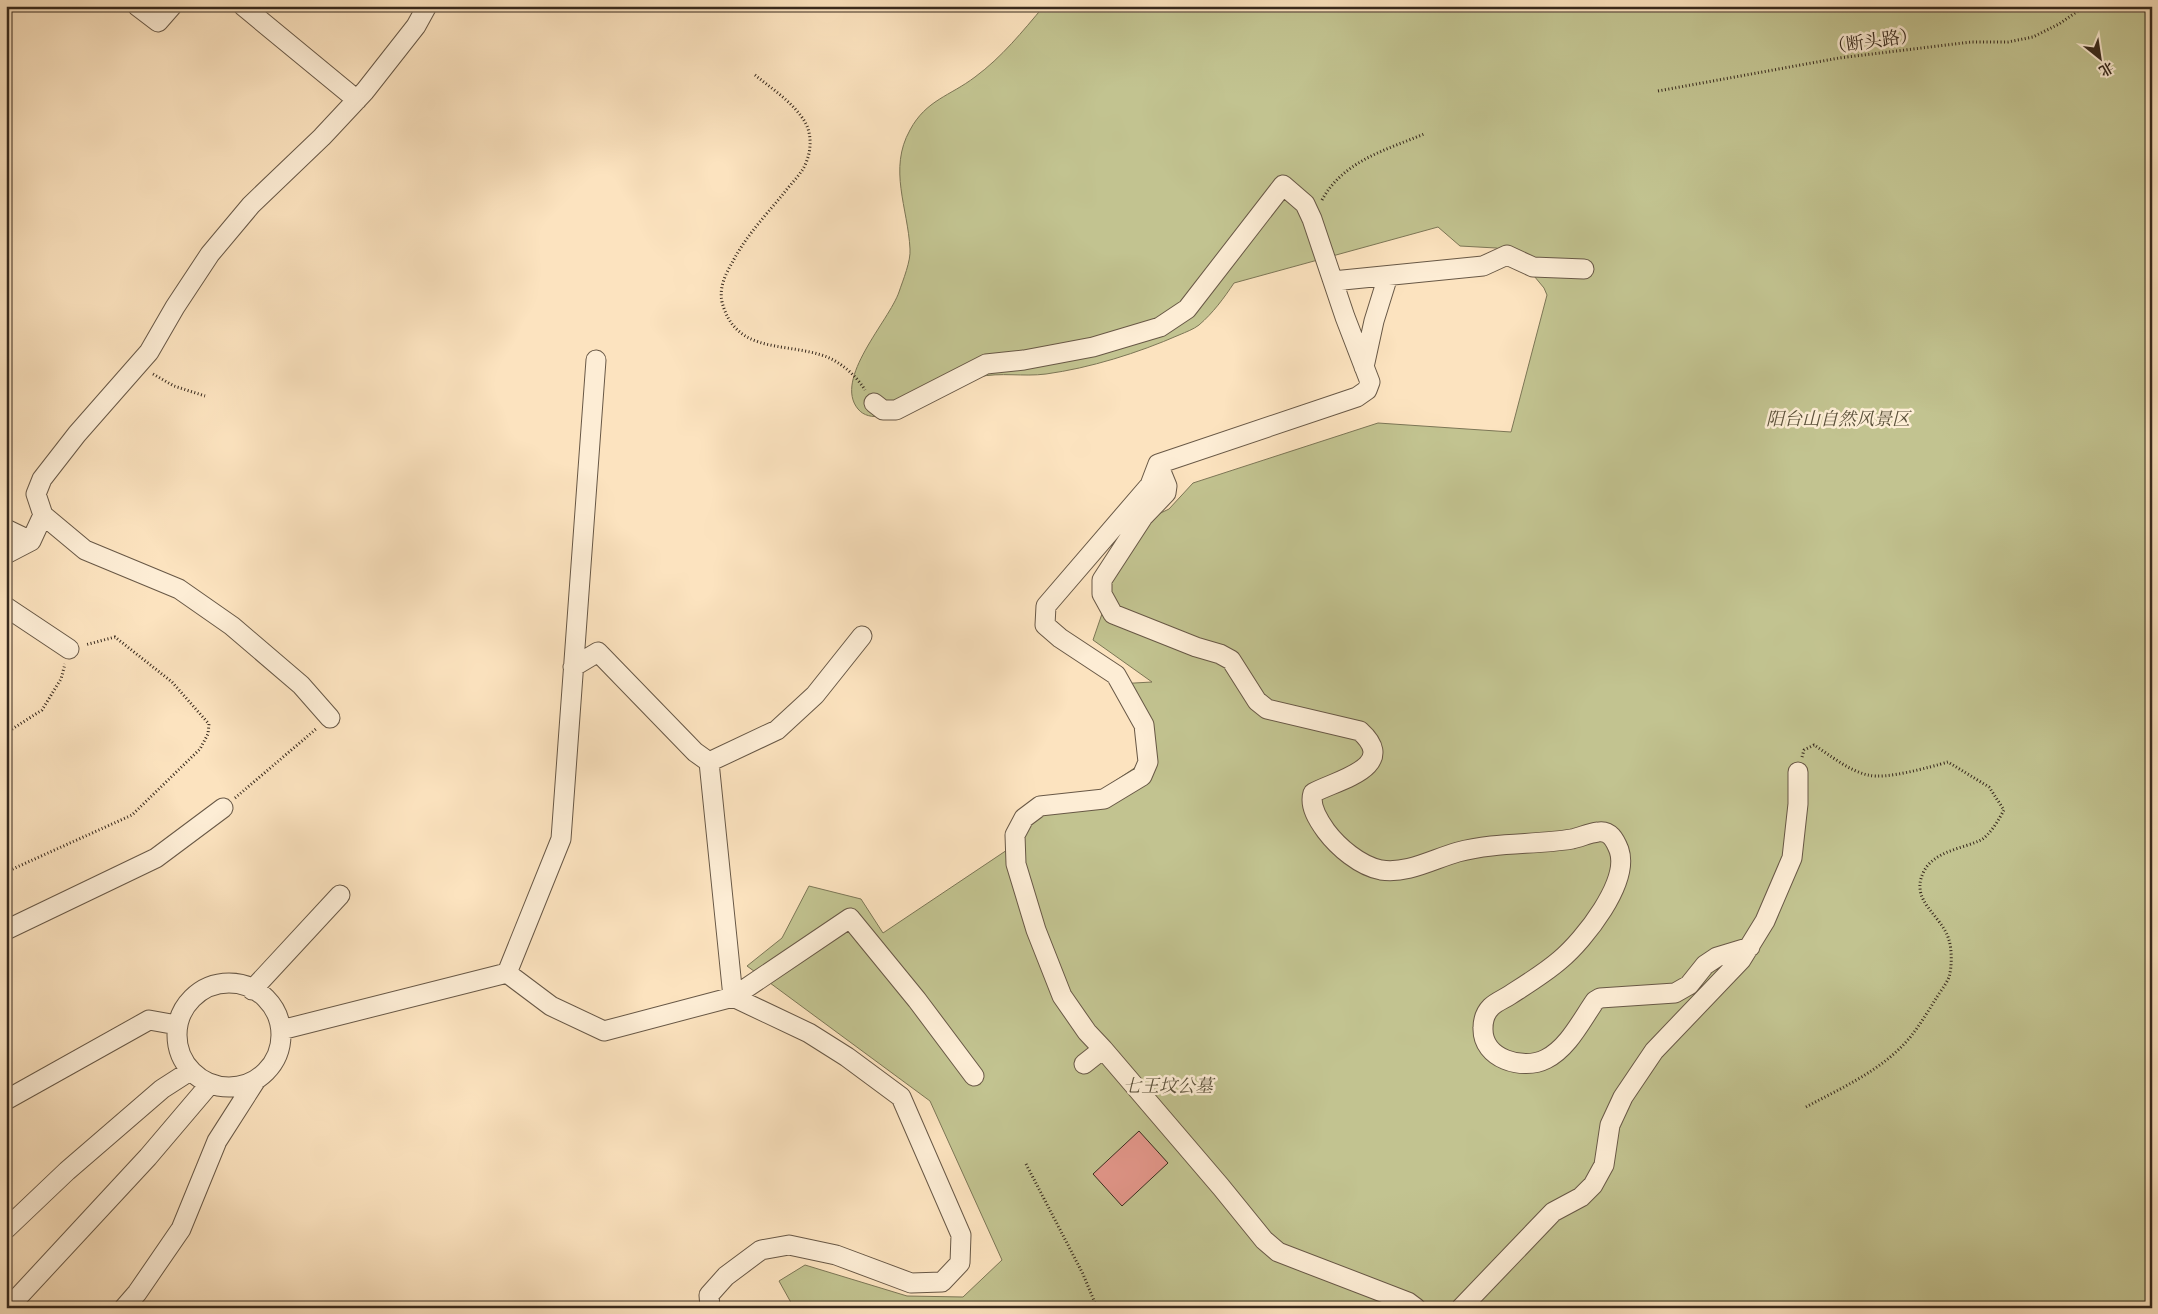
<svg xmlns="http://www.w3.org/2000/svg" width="2158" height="1314" viewBox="0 0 2158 1314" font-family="Vollkorn,'Noto Serif SC',serif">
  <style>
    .green { fill: #c2c390; stroke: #7c7656 }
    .building { fill: #e4978b; stroke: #37291d }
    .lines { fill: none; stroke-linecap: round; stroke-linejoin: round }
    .minor-casing { stroke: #685846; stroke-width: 21 }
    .path { stroke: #37291d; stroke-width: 3; stroke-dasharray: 1 2.5; stroke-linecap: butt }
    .minor { stroke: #fdedd5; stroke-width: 19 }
    .labels { text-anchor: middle; stroke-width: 5; stroke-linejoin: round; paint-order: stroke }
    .street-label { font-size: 18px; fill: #37291d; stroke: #fdedd5 }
    .park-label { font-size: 18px; font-style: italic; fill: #5a503a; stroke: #fdedd5 }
  </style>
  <rect width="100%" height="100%" fill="#fce3bf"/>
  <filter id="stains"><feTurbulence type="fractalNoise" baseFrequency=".004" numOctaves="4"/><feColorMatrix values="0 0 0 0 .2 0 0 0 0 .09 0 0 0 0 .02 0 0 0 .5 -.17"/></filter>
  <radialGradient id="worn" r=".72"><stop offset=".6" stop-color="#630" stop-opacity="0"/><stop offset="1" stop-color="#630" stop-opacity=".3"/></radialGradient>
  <path class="green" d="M1044,6H2152V1308H794L779,1281L805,1265L907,1296L963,1297L1002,1260L930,1101L747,966L782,938L809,886L861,899L883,933L1013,846L1009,828L1097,793L1142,763L1145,732L1117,684L1152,682L1093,640L1105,605L1095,591L1146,520L1169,509L1193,483L1378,423L1511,432L1547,295L1544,288L1515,253L1496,248L1460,246L1438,227L1234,283C1224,298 1213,313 1199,325C1194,329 1186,332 1179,335C1138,353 1090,368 1046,374C1023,377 1001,372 978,377C952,383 880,436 858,409C833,379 889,321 899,292C903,280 911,261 910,249C908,208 888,169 910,130C926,100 950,96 975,77C1002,57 1022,32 1044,6Z"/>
  <path class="building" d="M1139,1131L1168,1163L1122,1206L1093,1174Z"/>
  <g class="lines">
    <defs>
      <path id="minor" d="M137,6L158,22L172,6
        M243,6L357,100
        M1333,281L1483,266L1507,255L1533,267L1584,269
        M596,360L561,839L507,973L551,1006L604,1031L733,997L809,1033L847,1057L901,1097L961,1235L960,1263L942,1282L911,1283L836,1255L789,1245L761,1250L726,1276L709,1295L710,1308
        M1364,367L1374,321L1388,276
        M874,403L883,410H896L986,364L1024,360L1093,347L1160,327L1187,309L1283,185L1305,204L1312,219L1345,317L1370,382L1367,390L1357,397L1158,464L1150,485L1046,606L1045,625L1060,638L1116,675L1144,725L1148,762L1142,776L1104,799L1040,806L1024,818L1015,835L1016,864L1036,930L1062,996L1087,1032L1103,1049
        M1158,464L1167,486L1166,493L1143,517L1102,580V594L1113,614L1196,647L1220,654L1231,660L1257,701L1267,709L1360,731C1400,767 1337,780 1313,793C1309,806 1318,820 1326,831C1338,847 1360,866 1381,870C1408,874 1433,859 1458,852C1495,842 1535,845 1572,839C1581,837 1589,833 1598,832C1610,830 1615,840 1619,850C1630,882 1584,940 1560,960C1545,973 1527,984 1510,995C1504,999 1496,1002 1491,1007C1485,1013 1483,1021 1483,1028C1482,1059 1523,1071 1546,1059C1568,1048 1581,1021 1595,1001L1600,998L1675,993L1689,985L1705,965L1717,957L1750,947
        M6,529L31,541
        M6,554L31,541L43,515
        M6,607L69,649
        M862,636L815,695L777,730L709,762L733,997L850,918L917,1000L974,1076
        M573,667L598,652L695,752L709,762
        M330,718L301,685L232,626L179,589L85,550L43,515L36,494L42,479L77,434L149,352L175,307L210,254L251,205L322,137L365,91L416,26L427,6
        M6,930L156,858L223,808
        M177 1035a52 52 0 1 1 104 0a52 52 0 1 1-104 0Z
        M252,990L340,895
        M281,1030L507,973
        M1084,1064L1103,1049L1221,1187L1264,1240L1278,1252L1408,1302L1416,1308
        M6,1100L149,1020L177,1025
        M6,1229L67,1171L162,1089L190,1071
        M8,1308L148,1157L210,1084
        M124,1308L137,1293L181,1229L217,1141L256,1080
        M1461,1308L1553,1212L1581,1197L1593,1185L1604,1165L1610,1125L1623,1097L1654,1051L1741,960L1765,921L1792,858L1798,804V772"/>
    </defs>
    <use href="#minor" class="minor-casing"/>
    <path class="path" d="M755,75C772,89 793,102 805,122C813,136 811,155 803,169C798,177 790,185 784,193C766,215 745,237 732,263C725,275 719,288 722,302C735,352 780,343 818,354C838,359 855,374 865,390
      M1658,91L1839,58L1971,42H2008L2033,37L2059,24L2085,6
      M1322,200C1343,161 1386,150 1424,134
      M153,374L174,386L205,396
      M6,733L42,710L61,679L65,664
      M1802,757L1804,750L1814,745C1830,755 1849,771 1868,775C1885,780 1930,767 1948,762L1989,787L2004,810C1999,819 1990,835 1981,840C1962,849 1933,851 1923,873C1910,902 1942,915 1949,940C1952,950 1952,967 1949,977C1946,985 1939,993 1935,1000C1928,1012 1920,1024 1912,1035C1885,1069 1843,1087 1806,1107
      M235,798L316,729
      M6,872L132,815L200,749L208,734L209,724L172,682L115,637L85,645
      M1026,1164L1083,1274L1097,1308"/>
    <use href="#minor" class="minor"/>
  </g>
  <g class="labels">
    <g class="street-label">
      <text transform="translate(1873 41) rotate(-8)" y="6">（断头路）</text>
    </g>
    <g class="park-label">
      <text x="1838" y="425">阳台山自然风景区</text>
      <text x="1168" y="1092">七王坟公墓</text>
    </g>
  </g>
  <rect width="2158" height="1314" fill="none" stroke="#fce3bf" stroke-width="25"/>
  <rect x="8" y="8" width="2143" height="1299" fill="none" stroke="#37291d" stroke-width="2.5"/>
  <rect x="12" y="12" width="2133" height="1289" fill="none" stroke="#37291d"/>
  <g transform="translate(2100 58) rotate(150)" stroke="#fdedd5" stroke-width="4" paint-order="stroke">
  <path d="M0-4L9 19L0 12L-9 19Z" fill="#37291d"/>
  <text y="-8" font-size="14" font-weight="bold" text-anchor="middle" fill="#37291d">北</text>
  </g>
  <rect width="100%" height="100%" filter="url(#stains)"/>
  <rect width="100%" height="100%" fill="url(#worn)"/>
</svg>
